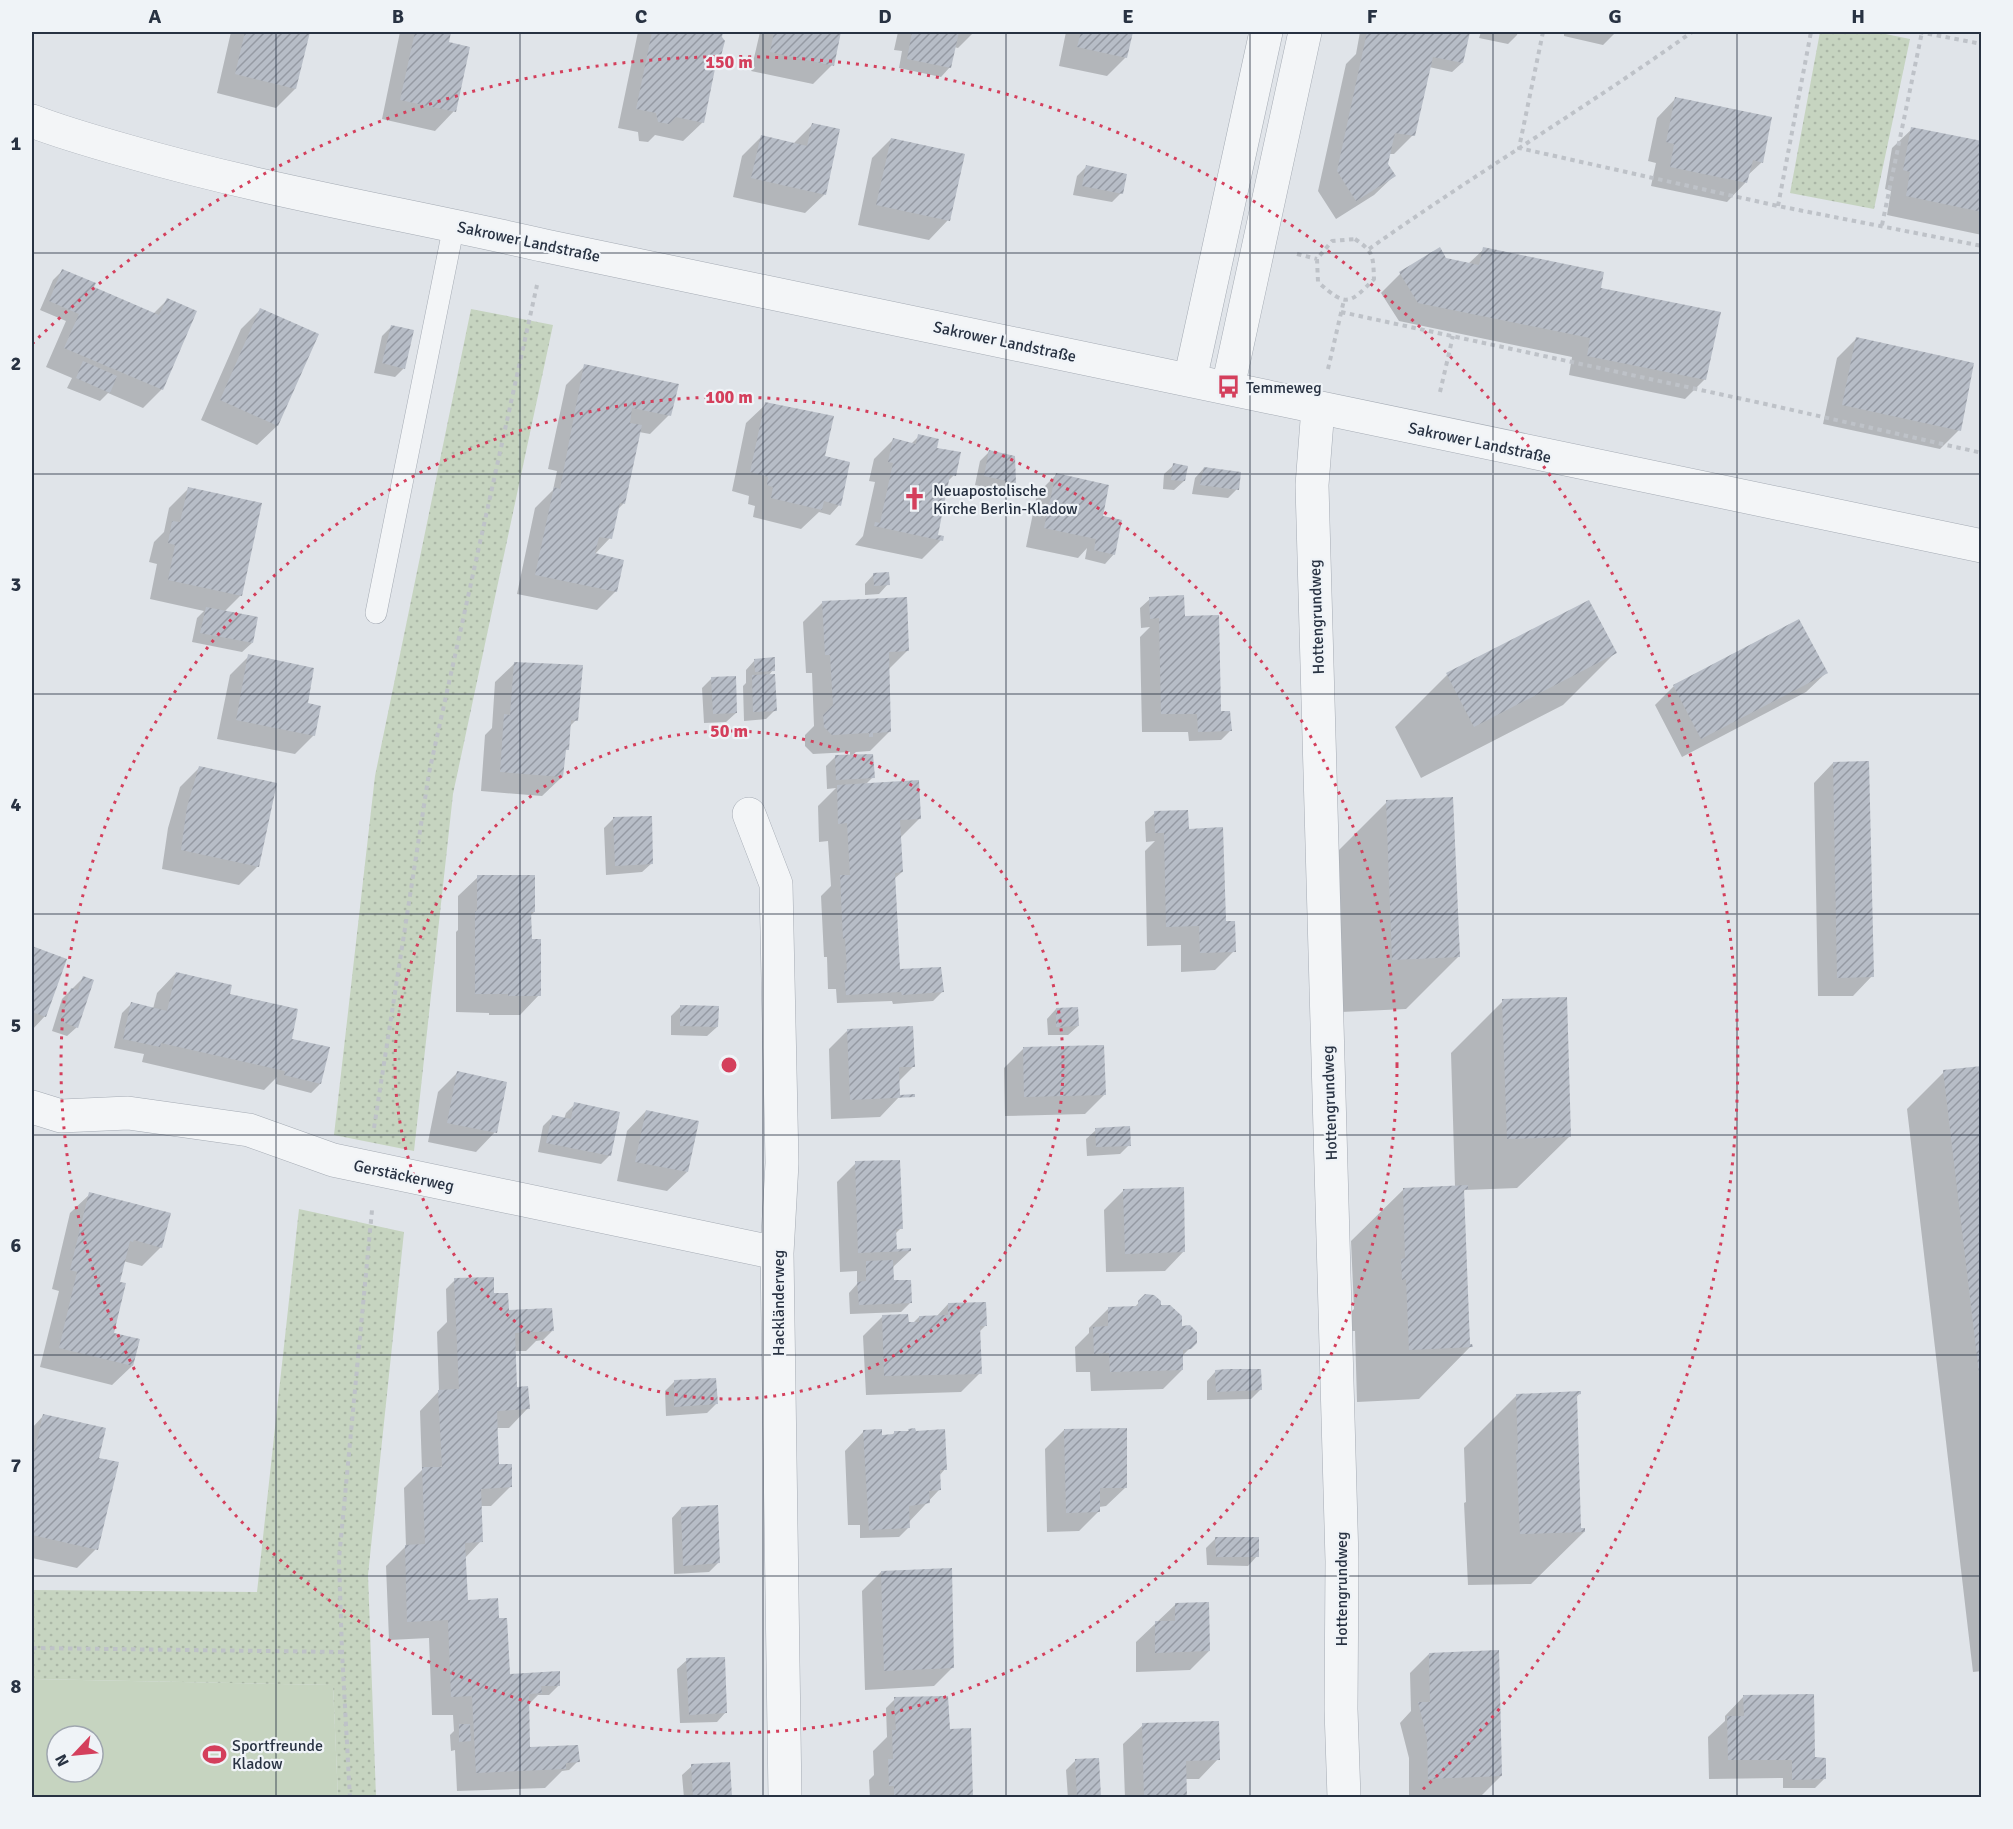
<svg xmlns="http://www.w3.org/2000/svg" width="2013" height="1829" viewBox="0 0 2013 1829" font-family="Signika,sans-serif">
  <style>
    .green { fill: #c6d4c0; fill-rule: evenodd }
    .park { fill: url(#park-dots) }
    .shadow { fill: #0003 }
    .building { fill: url(#building-hatch) }
    .lines { fill: none; stroke-linecap: round; stroke-linejoin: round }
    .service-casing { stroke: #a5abb4; stroke-width: 22 }
    .minor-casing { stroke: #a5abb4; stroke-width: 34 }
    .path { stroke: #bec2c8; stroke-width: 4; stroke-dasharray: 4.5 4.5; stroke-linecap: butt }
    .service { stroke: #f3f5f7; stroke-width: 21 }
    .minor { stroke: #f3f5f7; stroke-width: 33 }
    .grid { fill: none; stroke: #283242; stroke-width: 1.5; stroke-opacity: 0.55 }
    .ring { fill: none; stroke: #d43f5c; stroke-width: 3; stroke-dasharray: 3 6 }
    .labels { text-anchor: middle; stroke-width: 4.5; stroke-linejoin: round; paint-order: stroke }
    .street-label { font-size: 16px; fill: #283242; stroke: #eff3f7 }
    .poi-label { font-size: 16px; fill: #283242; stroke: #eff3f7; text-anchor: start }
    .centre { fill: #d43f5c; stroke: #eff3f7; stroke-width: 3 }
    .ring-label { font-size: 18px; text-anchor: middle; font-weight: bold; fill: #d43f5c; stroke: #eff3f7; stroke-width: 4.5; stroke-linejoin: round; paint-order: stroke }
    .neatline { fill: none; stroke: #283242; stroke-width: 2 }
    .grid-label { font-size: 20px; text-anchor: middle; font-weight: bold; fill: #283242 }
  </style>
  <defs>
    <pattern id="park-dots" width="8" height="8" patternUnits="userSpaceOnUse" patternTransform="scale(1.5)"><rect width="8" height="8" fill="#c6d4c0"/><path d="M2 2h.1M6 6h.1" fill="none" stroke="#aab6a6" stroke-width="1.8" stroke-linecap="round"/></pattern>
    <pattern id="building-hatch" width="6" height="6" patternUnits="userSpaceOnUse" patternTransform="scale(1.5)"><rect width="6" height="6" fill="#b7bdc7"/><path d="M-1 1l2-2M0 6l6-6M5 7l2-2" fill="none" stroke="#959aa3"/></pattern>
  </defs>
  <rect width="100%" height="100%" fill="#e0e4e9"/>
  <path class="green" d="M32,1679L333,1685L338,1797L32,1798ZM57,1736H93V1772H57Z"/>
  <path class="park" d="M1820,32H1876L1910,39L1874,209L1790,193Z
    M471,309L553,325L453,794L414,1151L334,1135L375,776Z
    M299,1209L404,1232L368,1575L376,1797H338L333,1685L32,1679V1590L257,1592Z"/>
  <path class="shadow" d="M231,32H309L295,89L276,108L217,93Z
    M400,32H449L447,43L454,111L435,131L382,119Z
    M638,32H721L703,122L683,141L655,135L648,142L639,141L638,132L618,128Z
    M760,32H840L832,65L813,84L751,71Z
    M898,32H974L958,48L954,47L950,67L941,77L899,68L902,51L894,50Z
    M1066,32H1131L1126,57L1107,76L1059,66Z
    M1360,32H1468L1462,63L1452,72L1429,67L1413,135L1394,154H1389L1386,164L1394,176L1374,195L1336,219L1318,191L1346,64L1356,54Z
    M1481,32H1518L1517,35L1508,44L1479,38Z
    M1564,32H1616L1603,45L1564,36Z
    M1676,98L1762,162L1747,176L1746,182L1727,202L1651,186L1656,163L1648,161L1657,118Z
    M812,125L825,194L805,213L733,197L742,156L761,137L793,144Z
    M1912,129L1982,143V235L1887,215L1891,191L1885,189L1892,148Z
    M891,139L948,220L929,240L858,225L872,158Z
    M1086,167L1121,193L1112,202L1073,195L1077,176Z
    M1484,249L1599,290L1705,379L1685,399L1569,375L1572,357L1399,321L1381,293L1400,274L1445,260L1468,264Z
    M62,271L92,288L153,314L167,300L162,389L143,408L108,393L100,401L67,388L72,378L46,367L66,321L40,310L53,280Z
    M260,310L317,335L277,426L257,445L201,420L241,329Z
    M391,327L404,368L395,377L374,373L382,336Z
    M1856,339L1959,430L1940,449L1823,424L1837,358Z
    M585,366L669,415L650,434L639,432L624,503L616,511L610,538L594,555L616,591L597,610L517,594L535,508L553,490L557,471L548,469L566,385Z
    M766,404L823,457L839,505L830,515L819,512L801,529L753,517L755,506L748,504L749,496L732,491L746,423Z
    M919,436L935,449L954,475L947,482L937,536L941,540L922,559L855,545L863,536L875,482L869,481L874,459L893,440L911,444Z
    M989,452L1015,482L1006,492L975,485L980,461Z
    M1174,465L1184,481L1174,490L1163,489L1164,474Z
    M1204,468L1237,489L1228,498L1192,494L1195,478Z
    M1056,475L1114,554L1105,564L1085,559L1087,548L1078,558L1026,547L1037,494Z
    M188,489L241,595L224,612L252,643L242,652L192,642L197,618L204,611L150,599L157,564L149,562L154,542L164,532L169,508Z
    M874,574L888,584L879,594L865,595V584Z
    M1150,599L1183,617L1220,715L1230,731L1221,740L1189,741L1188,732H1142L1140,637L1150,627L1141,628L1140,608Z
    M822,603L907,651L888,670L890,731L870,751L856,752L851,756L873,777L865,785L920,818L900,838L902,872L893,880L898,970L942,992L933,1001L893,1004L892,1001L837,1003L836,989H828L827,957H824L821,896L831,886L828,841L819,842L818,806L836,788L827,789L826,766L835,757L850,756V752L813,754L805,746V735L814,726L812,673H806L803,622Z
    M1615,653L1563,705L1421,778L1395,727L1447,675Z
    M249,656L306,704L314,735L295,754L217,739L230,675Z
    M755,660L773,670L768,676L775,710L766,719L744,721L743,686L746,683V670Z
    M515,663L576,720L569,727L567,749L564,753L562,777L542,796L481,791L485,735L492,728L495,682Z
    M1826,673L1806,692L1682,757L1655,705L1674,686Z
    M712,678L736,713L726,722L704,723L702,688Z
    M1833,763L1872,976L1853,996H1818L1814,783Z
    M199,768L258,866L239,885L162,869L168,828L180,787Z
    M1387,802L1458,957L1406,1009L1341,1012L1335,854Z
    M1155,813L1188,828L1224,923L1234,951L1215,970L1181,972V945L1147,946L1145,851L1155,841L1146,842L1145,822Z
    M613,819L652,863L642,872L606,875L604,828Z
    M478,877L534,912L530,916L531,941L539,995L520,1015H489V1013L456,1012V932L458,930V896Z
    M32,948L65,960L45,1016L32,1030Z
    M176,973L228,995L289,1043L320,1084L311,1093L276,1084L277,1077L264,1090L142,1062L144,1054L114,1048L122,1013L131,1004L153,1009L157,993Z
    M83,978L77,1027L67,1036L52,1031L62,999Z
    M1503,1001L1570,1136L1517,1188L1465,1190L1463,1192L1469,1345L1471,1346L1419,1399L1357,1402L1355,1331H1351L1350,1313L1354,1309L1351,1241L1404,1189L1455,1187L1451,1053Z
    M681,1006L717,1027L707,1036L671,1035V1016Z
    M1056,1009L1078,1026L1068,1035H1048L1047,1019Z
    M848,1030L914,1066L898,1082L899,1097L880,1117L831,1119L829,1049Z
    M1023,1049L1105,1094L1085,1114L1005,1116L1004,1068Z
    M1982,1067V1671L1973,1672L1907,1109L1944,1072Z
    M457,1073L495,1132L476,1152L428,1142L438,1092Z
    M575,1104L610,1155L601,1164L538,1152L543,1126L552,1117L564,1119L566,1113Z
    M646,1111L687,1172L667,1191L617,1181L627,1131Z
    M1096,1130L1129,1145L1120,1154L1087,1156L1086,1139Z
    M856,1163L901,1228L895,1234V1250L910,1251L892,1268V1282L910,1303L901,1312L850,1314L849,1293L857,1284V1271L840,1272L837,1182Z
    M1124,1190L1184,1251L1165,1271L1106,1272L1104,1210Z
    M90,1194L161,1247L142,1266L123,1261L118,1283L112,1334L132,1366L112,1385L40,1367L59,1291L52,1289L70,1213Z
    M455,1280L493,1294L505,1312L552,1331L543,1340L536,1341L526,1351H514L516,1388L528,1408L509,1428H496L498,1466L511,1486L491,1506H480L481,1541L464,1559L466,1601L498,1620L508,1675L559,1685L549,1695H538L527,1706L529,1748L578,1761L569,1770L562,1771L545,1788L457,1791L455,1750L451,1751L450,1735L454,1731L453,1715H432L429,1638L389,1640L386,1566L406,1546L404,1488L422,1470L420,1411L439,1391L437,1332L447,1322L446,1289Z
    M1145,1296L1196,1342L1181,1357L1182,1370L1163,1389L1091,1391L1090,1372H1076L1075,1347L1089,1333V1328L1109,1308H1134Z
    M948,1304L986,1325L979,1332L980,1373L961,1392L866,1395L863,1336L882,1317L913,1323L919,1317H936Z
    M1216,1371L1260,1390L1251,1399L1207,1400V1381Z
    M674,1382L716,1404L707,1413L666,1416L665,1391Z
    M1579,1394L1576,1398L1580,1530L1584,1532L1531,1584L1468,1585L1464,1503L1466,1502L1464,1448L1517,1395Z
    M44,1415L97,1459L96,1549L77,1568L32,1558V1428Z
    M909,1430L945,1469L939,1476V1490L908,1523V1528L899,1537L860,1538V1525H848L845,1451L864,1431L881,1436H891L894,1433H906Z
    M1064,1430L1126,1487L1106,1506L1099,1507V1511L1079,1531L1047,1532L1045,1449Z
    M681,1508L718,1563L709,1572L674,1574L672,1518Z
    M1216,1538L1257,1556L1248,1566L1207,1565L1206,1548Z
    M881,1572L953,1667L934,1686L865,1690L862,1591Z
    M1175,1605L1209,1651L1190,1670L1136,1672V1642Z
    M1429,1654L1501,1776L1482,1795L1409,1797V1758L1400,1723L1411,1711L1410,1673Z
    M687,1660L726,1712L717,1722L680,1723L677,1669Z
    M1744,1696L1814,1759L1824,1779L1815,1788H1783V1778L1709,1779L1708,1737L1725,1721V1716Z
    M895,1699L948,1730H970L972,1798H870L869,1780L874,1775L873,1751L887,1737L886,1708Z
    M1143,1725L1218,1759L1199,1779H1185L1186,1798H1125L1123,1744Z
    M1076,1760H1098L1100,1798H1068L1066,1770Z
    M729,1764L730,1798H684L682,1775L692,1766Z"/>
  <path class="building" d="M245,32H310L296,89L235,74Z
    M415,32H451L449,42L470,47L456,112L400,100Z
    M652,32H723L722,37L725,41L721,56L718,59L716,64L704,123L676,117L669,124L658,122L656,113L636,109Z
    M774,32H841L834,66L770,52Z
    M912,32H959L951,68L907,59Z
    M1081,32H1133L1127,58L1077,47Z
    M1367,32H1470L1463,63L1433,57L1415,136L1395,133L1388,164L1396,176L1356,201L1337,171Z
    M1675,97L1772,117L1763,163L1753,160L1747,183L1670,167L1674,144L1666,142Z
    M812,123L840,129L826,195L751,178L761,135L807,146Z
    M1911,127L1982,141V212L1906,196L1910,172L1903,170Z
    M891,138L965,154L950,221L876,205Z
    M1086,165L1127,174L1123,194L1082,186Z
    M1440,247L1446,258L1479,265L1483,247L1604,272L1601,288L1721,312L1706,380L1587,356L1590,338L1418,303L1399,272Z
    M62,269L96,283L94,287L159,315L167,298L197,311L163,390L64,348L79,314L49,301Z
    M260,308L319,334L278,426L220,400Z
    M391,325L414,330L405,369L382,363Z
    M1856,337L1974,363L1961,431L1842,405Z
    M83,361L117,376L110,393L76,378Z
    M584,364L679,384L671,416L632,408L630,423L642,425L625,504L620,503L612,539L599,537L595,553L624,560L617,592L535,575L554,487L560,489Z
    M765,402L834,416L825,456L850,462L841,506L824,501L822,510L771,498L773,487L767,485L768,477L750,472Z
    M918,434L939,439L937,448L961,452L956,476L950,475L938,535L944,536L943,541L874,526L875,522L880,523L893,463L888,462L893,438L916,444Z
    M989,450L1015,456L1016,483L984,476Z
    M1173,463L1188,466L1185,481L1171,480Z
    M1204,467L1241,472L1239,490L1200,485Z
    M1056,473L1109,485L1103,516L1122,520L1115,555L1094,550L1096,539L1044,528Z
    M188,487L262,503L242,596L168,580L175,545L168,543L172,521L180,522Z
    M889,572L890,585L874,586L873,573Z
    M1184,595L1185,616L1219,615L1221,711H1230L1232,731L1198,732L1197,714H1161L1159,618L1150,619L1149,597Z
    M907,597L909,651L889,652L891,732L873,733V737H869V733L832,735L824,727L823,715L833,705L830,655H825L822,601Z
    M1589,600L1617,653L1474,727L1446,673Z
    M206,607L258,617L253,643L200,633Z
    M1799,619L1828,673L1701,739L1673,685Z
    M248,654L314,668L308,703L321,706L315,736L236,720Z
    M775,657V671L755,672L754,659Z
    M514,662L583,665L578,721L571,720L569,750H566L563,777L500,772L504,714L510,715Z
    M775,674L777,711L753,712L752,675Z
    M736,676L737,713L713,714L711,677Z
    M873,754L875,778L836,780L835,755Z
    M1869,761L1874,977L1837,978L1833,762Z
    M199,766L277,783L259,867L181,850L187,807Z
    M919,780L921,819L900,820L903,872L895,873L900,969L941,967L944,992L902,995L901,992L846,995L844,970L847,971L845,938L843,939L840,875H850L847,823L838,824L837,785Z
    M1453,797L1460,957L1392,960L1386,800Z
    M1188,810L1189,829L1223,827L1226,921H1235L1236,952L1200,953L1199,926L1166,927L1164,833H1155L1154,811Z
    M652,816L653,864L615,866L613,817Z
    M477,875H535V912H531L532,939H541V996H508V994H475V911H477Z
    M32,946L67,959L46,1017L32,1012Z
    M176,972L232,985L230,994L298,1009L292,1039L330,1047L321,1084L284,1075L285,1071L161,1043L160,1047L123,1039L131,1002L167,1011Z
    M83,976L94,980L78,1028L60,1021L71,988L78,990Z
    M1567,997L1571,1137L1507,1139L1502,999Z
    M680,1005L719,1006L718,1027L680,1026Z
    M1078,1007L1079,1026L1056,1027V1008Z
    M913,1026L915,1067H899L900,1095L915,1094V1097L850,1100L847,1029Z
    M1104,1045L1106,1095L1024,1097L1023,1047Z
    M1982,1066V1382H1980L1943,1070Z
    M457,1071L507,1082L497,1133L447,1123Z
    M574,1102L620,1112L611,1156L546,1143L552,1115L571,1119Z
    M646,1110L699,1121L688,1172L635,1162Z
    M1130,1126L1131,1146L1096,1147L1095,1128Z
    M900,1160L903,1229H896L897,1249L911,1248V1251L858,1253L855,1161Z
    M1468,1185V1190L1464,1189L1470,1344H1472L1473,1347L1409,1350L1406,1279L1402,1280L1401,1259L1405,1258L1403,1188Z
    M1184,1187L1185,1252L1125,1254L1123,1189Z
    M89,1192L171,1213L162,1248L134,1240L133,1242L130,1241L120,1282L126,1283L114,1333L140,1339L133,1366L59,1348L77,1272L70,1270Z
    M893,1260L894,1280H911L912,1303L859,1305L857,1282L866,1281V1261Z
    M494,1277V1293H508L509,1310L552,1308L554,1331L515,1333L517,1387L528,1386L530,1409L497,1411L499,1464H512V1487L481,1489L483,1542L465,1543L468,1600L498,1598L499,1618H507L510,1674L560,1671V1686H541L542,1693L529,1694L530,1747L578,1745L580,1762L566,1763V1769L476,1773L472,1696L451,1697L448,1620L407,1622L405,1545L425,1544L422,1467H442L438,1390L459,1389L454,1278Z
    M1145,1294L1154,1295L1161,1301V1305H1170L1182,1316V1326L1190,1325L1197,1332V1343L1191,1349L1183,1350V1370L1110,1372L1109,1353L1094,1354L1093,1327L1108,1326V1307L1138,1306V1301Z
    M986,1302L987,1326H980L982,1374L884,1376L882,1315L908,1314L909,1322H919V1316L948,1315V1303Z
    M1228,1369H1261L1262,1390L1216,1392L1215,1370Z
    M716,1378L718,1404L674,1407V1380Z
    M1581,1391V1394L1577,1395L1581,1528H1585V1532L1520,1534L1516,1450H1518L1516,1394Z
    M43,1414L106,1428L99,1458L119,1462L98,1550L32,1535V1450H35Z
    M915,1428L916,1431L945,1429L947,1470H940L941,1490L929,1491L930,1503L909,1506L910,1528L869,1530L863,1430L882,1429V1435L894,1434V1431H909L908,1429Z
    M1127,1428V1488H1100V1512L1066,1513L1064,1429Z
    M718,1505L720,1563L683,1566L681,1507Z
    M1215,1537H1259V1557H1216Z
    M952,1568L954,1668L884,1671L881,1571Z
    M1209,1602L1210,1651L1155,1653V1621H1175V1603Z
    M1499,1650L1502,1776L1428,1779L1427,1738L1418,1702H1430L1429,1653Z
    M725,1657L727,1713L689,1715L686,1658Z
    M1814,1694L1815,1757L1826,1758V1779L1792,1780V1760H1728L1727,1716H1744L1743,1695Z
    M948,1696L950,1729L971,1728L973,1797H894V1786H889L888,1759H893L892,1730H896L894,1697Z
    M1219,1721L1220,1760L1186,1761L1187,1797H1144L1142,1723Z
    M459,1724H470L471,1741L459,1742Z
    M1099,1758L1101,1797H1077L1075,1759Z
    M730,1762L732,1797H693L691,1764Z"/>
  <g class="lines">
    <defs>
      <path id="service" d="M376,613L454,225"/>
      <path id="minor" d="M32,121C63,133 95,142 127,151C265,191 406,214 546,246L1982,546
        M1190,380L1266,32
        M1228,387L1305,32
        M1318,408L1312,485L1342,1561L1341,1709L1344,1798
        M749,814L776,884L782,1163L777,1253L785,1798
        M32,1107L61,1116L128,1113L249,1130L333,1160L777,1253"/>
    </defs>
    <use href="#service" class="service-casing"/>
    <use href="#minor" class="minor-casing"/>
    <path class="path" d="M1543,32L1519,148L1778,206L1982,246
      M1919,32L1982,44
      M1778,206L1811,32
      M1882,225L1922,32
      M1355,239C1374,252 1373,256 1374,279C1349,305 1346,307 1318,282L1317,259L1332,241Z
      M1369,249C1475,174 1587,107 1692,32
      M1297,254L1317,259
      M1341,312L1770,405L1982,453
      M1328,369L1344,300
      M1440,392L1453,336
      M374,1128L429,773L537,285
      M32,1648L342,1652
      M350,1798L342,1652L339,1559L372,1210"/>
    <use href="#service" class="service"/>
    <use href="#minor" class="minor"/>
  </g>
  <path class="grid" d="M276,32V1798M520,32V1798M763,32V1798M1006,32V1798M1250,32V1798M1493,32V1798M1737,32V1798M32,253H1982M32,474H1982M32,694H1982M32,914H1982M32,1135H1982M32,1355H1982M32,1576H1982"/>
  <g class="ring">
    <circle cx="729" cy="1065" r="334"/>
    <circle cx="729" cy="1065" r="668"/>
    <path d="M32 344A1003 1003 0 1 1 1419 1793"/>
  </g>
  <defs>
    <symbol id="bus-bare" viewBox="-9 -9 18 18"><path d="M-5-6H5V4H4V6H2V4H-2V6H-4V4H-5ZM-3.5-4V0h7V-4ZM-3.5 1.2v1.5H-2V1.2ZM2 1.2v1.5H3.5V1.2Z" fill="#d43f5c" stroke="#eff3f7" stroke-width="2.5" paint-order="stroke"/></symbol>
    <symbol id="church-bare" viewBox="-9 -9 18 18"><path d="M-1.2-6h2.4v3.5h3.3v2.4h-3.3V6h-2.4V-.1h-3.3v-2.4h3.3Z" fill="#d43f5c" stroke="#eff3f7" stroke-width="2.5" paint-order="stroke"/></symbol>
    <symbol id="stadium-bare" viewBox="-9 -9 18 18"><path d="M0-5a6.5 5 0 1 0 0 10a6.5 5 0 1 0 0-10ZM-3.5-1.8h7v3.6h-7Z" fill="#d43f5c" stroke="#eff3f7" stroke-width="2.5" paint-order="stroke"/></symbol>
  </defs>
  <g fill-rule="evenodd">
    <use href="#bus-bare" x="1212" y="370" width="33" height="33"/>
    <use href="#church-bare" x="898" y="482" width="33" height="33"/>
    <use href="#stadium-bare" x="198" y="1738" width="33" height="33"/>
  </g>
  <g class="labels">
    <g class="street-label">
      <text transform="translate(529 241) rotate(12)" y="6">Sakrower Landstraße</text>
      <text transform="translate(1005 341) rotate(12)" y="6">Sakrower Landstraße</text>
      <text transform="translate(1480 442) rotate(12)" y="6">Sakrower Landstraße</text>
      <text transform="translate(1316 617) rotate(-92)" y="6">Hottengrundweg</text>
      <text transform="translate(1329 1103) rotate(-92)" y="6">Hottengrundweg</text>
      <text transform="translate(404 1175) rotate(12)" y="6">Gerstäckerweg</text>
      <text transform="translate(778 1303) rotate(-90)" y="6">Hackländerweg</text>
      <text transform="translate(1341 1589) rotate(-90)" y="6">Hottengrundweg</text>
    </g>
    <g class="poi-label">
      <text x="1246" y="393">Temmeweg</text>
      <text x="933" y="496">Neuapostolische<tspan x="933" dy="18">Kirche Berlin-Kladow</tspan></text>
      <text x="232" y="1751">Sportfreunde<tspan x="232" dy="18">Kladow</tspan></text>
    </g>
  </g>
  <circle cx="729" cy="1065" r="9" class="centre"/>
  <g class="ring-label">
    <text x="729" y="68">150 m</text>
    <text x="729" y="403">100 m</text>
    <text x="729" y="737">50 m</text>
  </g>
  <rect width="2013" height="1829" fill="none" stroke="#eff3f7" stroke-width="66"/>
  <g transform="translate(75 1754) rotate(244)"><circle r="28" fill="#eff3f7" stroke="#9fa6af" stroke-width="1.5"/>
  <path d="M0-4.5L10 22L0 15L-10 22Z" fill="#d43f5c"/>
  <text y="-9" font-size="16" font-weight="bold" text-anchor="middle" fill="#283242">N</text>
  </g>
  <rect x="33" y="33" width="1947" height="1763" class="neatline"/>
  <g class="grid-label">
    <text x="155" y="23">A</text>
    <text x="398" y="23">B</text>
    <text x="641" y="23">C</text>
    <text x="885" y="23">D</text>
    <text x="1128" y="23">E</text>
    <text x="1372" y="23">F</text>
    <text x="1615" y="23">G</text>
    <text x="1858" y="23">H</text>
    <text x="16" y="150">1</text>
    <text x="16" y="370">2</text>
    <text x="16" y="591">3</text>
    <text x="16" y="811">4</text>
    <text x="16" y="1032">5</text>
    <text x="16" y="1252">6</text>
    <text x="16" y="1472">7</text>
    <text x="16" y="1693">8</text>
  </g>
</svg>
